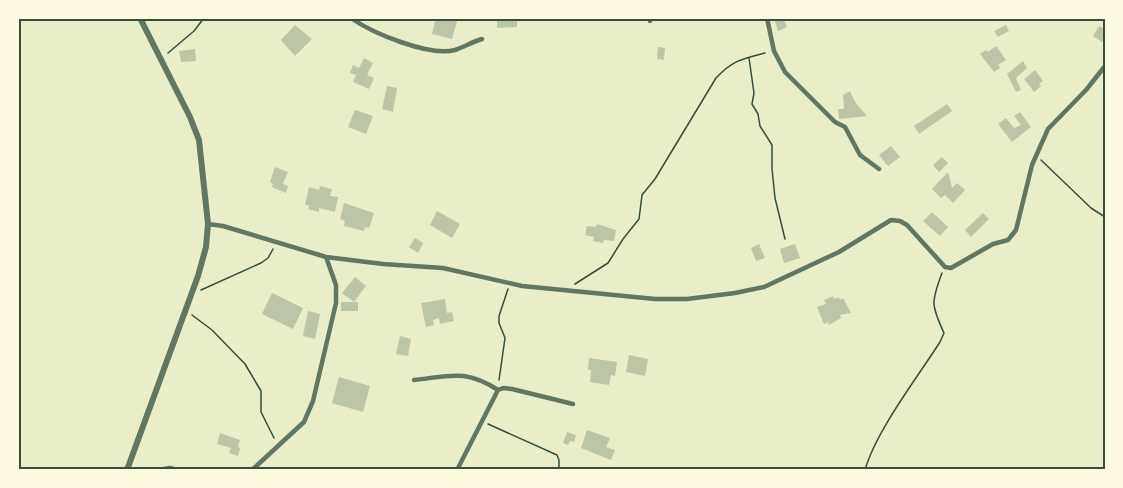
<svg xmlns="http://www.w3.org/2000/svg" width="1123" height="488" viewBox="0 0 1123 488" font-family="'Exo 2',sans-serif">
  <style>
    .building { fill: #bcc5a7 }
    .lines { fill: none; stroke-linecap: round; stroke-linejoin: round }
    .path { stroke: #344e41; stroke-width: 1.5 }
    .minor { stroke: #617663; stroke-width: 4.5 }
    .tertiary { stroke: #617663; stroke-width: 6 }
    .neatline { fill: none; stroke: #344e41; stroke-width: 2 }
  </style>
  <rect width="100%" height="100%" fill="#e9edc9"/>
  <path class="building" d="M436,18H458L452,39L432,34Z
    M497,18H517V27L497,28Z
    M783,18L787,27L778,31L775,21Z
    M295,25L312,39L295,56L281,40Z
    M1006,25L1009,31L998,37L994,31Z
    M1099,26L1105,29V40L1102,42L1093,36Z
    M996,46L1006,60L998,65L1000,68L994,72L980,54L986,50L988,52Z
    M658,47L665,48L664,60L657,59Z
    M195,49L196,61L181,62L179,51Z
    M364,58L373,63L367,75L374,78L369,89L353,82L356,75L350,73L353,65L359,68Z
    M1023,61L1027,68L1016,78L1021,90L1016,92L1007,74Z
    M1035,70L1043,81L1039,84L1041,86L1034,92L1024,79Z
    M387,86L397,88L393,112L382,109Z
    M850,91L855,102L867,116L839,119L838,109H844L843,95Z
    M947,104L952,111L919,134L914,126Z
    M355,110L373,116L366,134L348,127Z
    M1020,112L1031,127L1012,142L998,124L1006,118L1014,128L1021,125L1014,116Z
    M891,146L900,157L888,166L879,155Z
    M942,157L948,163L939,172L933,165Z
    M275,167L288,172L283,184L288,186L286,193L272,187L273,184L270,182Z
    M948,172L952,188L957,183L965,190L953,203L945,195L941,198L932,189Z
    M320,186L332,189L330,196L338,197L335,212L319,208V212L308,209L309,205H305L309,187L319,190Z
    M344,203L374,213L369,228L365,227L364,231L344,226L345,221L340,219Z
    M437,211L460,224L452,238L430,225Z
    M932,212L948,227L940,236L923,221Z
    M983,213L989,219L971,237L965,230Z
    M597,224L616,230L614,241L604,240L603,243L593,241L594,237L585,235L587,226L596,227Z
    M415,238L423,243L418,253L409,247Z
    M759,244L765,258L756,261L751,248Z
    M795,244L800,258L784,263L780,249Z
    M355,277L366,286L354,302L342,293Z
    M272,293L303,308L293,329L262,314Z
    M833,296L834,299L839,297L840,300L843,298L851,313L840,315L841,318L829,325L828,322L824,324L817,307L826,304L824,300Z
    M445,299L447,313L452,312L454,321L440,324L439,318L433,320L434,325L426,327L421,303Z
    M341,302H358V311H341Z
    M308,311L320,314L315,339L303,336Z
    M400,336L411,339L408,356L396,354Z
    M629,355L648,359L645,376L626,372Z
    M589,358L617,362L615,376L611,375L609,385L590,382L591,370H588Z
    M339,377L370,386L363,412L332,403Z
    M587,430L610,438L606,447L615,450L611,460L581,448Z
    M567,432L576,435L574,442L570,441L568,445L563,443Z
    M220,433L240,440L238,447L240,448L238,456L229,453L231,448L217,444Z"/>
  <g class="lines">
    <path class="path" d="M168,53L194,31L204,18
      M749,58L754,93L752,104L758,114L760,126L772,145V169L775,198L785,239
      M1041,160L1091,208L1105,217
      M575,284L608,263L623,239L639,219L642,195L655,179L716,78C733,60 742,59 765,53
      M201,290L261,263L268,258L273,249
      M192,315L212,330L245,364L261,391V412L274,438
      M499,380L505,338L499,323V316L508,289
      M488,424L557,455L559,460V470
      M865,470C876,431 917,378 940,342L944,333C931,305 931,302 942,273"/>
    <path class="minor" d="M351,18C372,33 430,57 455,50C464,47 472,42 482,39
      M650,18V21
      M767,18L774,51L785,72L835,122L845,127L860,155L879,169
      M208,224L223,226L326,257L383,264L443,268L522,286L655,299H687L735,293L764,287L839,252L891,220L900,221L907,225L945,267L951,268L993,244L1008,240L1016,230L1032,165L1048,129L1086,90L1105,66
      M414,380C451,376 465,369 498,390L503,388L512,389L573,404
      M158,470L170,468L177,470
      M252,470L304,422L313,401L336,303V285L326,257
      M457,470L498,390"/>
    <path class="tertiary" d="M127,470L198,276L206,247L208,224L199,140L190,117L140,18"/>
  </g>
  <rect width="1123" height="488" fill="none" stroke="#fefae0" stroke-width="39"/>
  <rect x="20" y="20" width="1084" height="448" class="neatline"/>
</svg>
